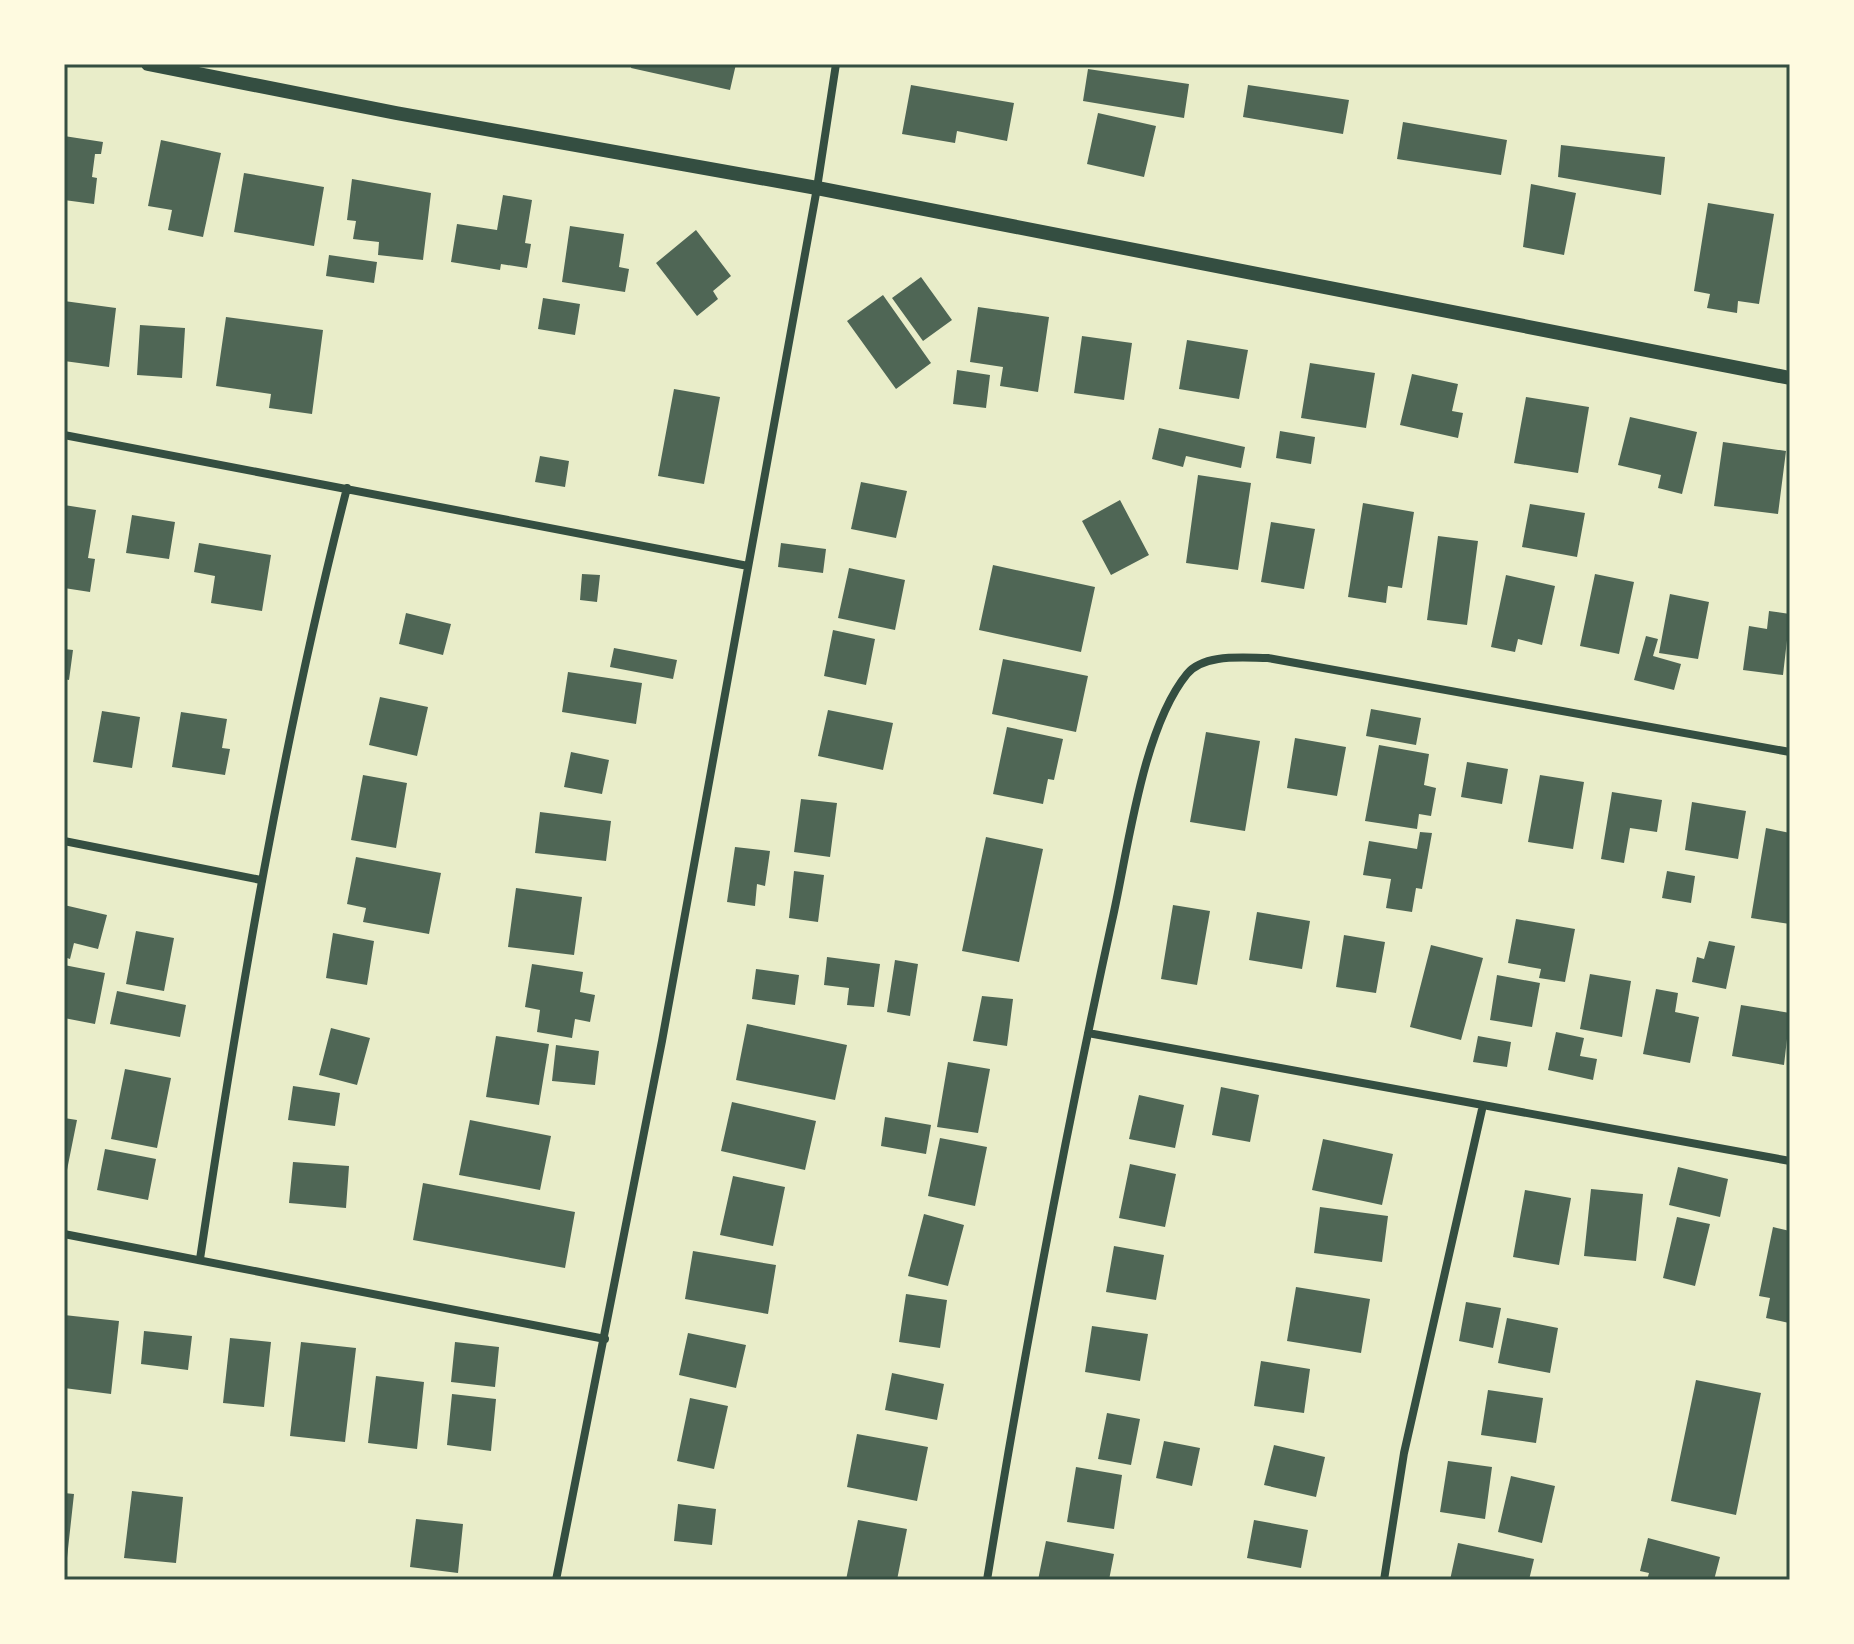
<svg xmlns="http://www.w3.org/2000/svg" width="1854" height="1644" viewBox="0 0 1854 1644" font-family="'Alegreya Sans',sans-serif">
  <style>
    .building { fill: #4f6655 }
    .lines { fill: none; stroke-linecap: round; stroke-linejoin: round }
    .minor { stroke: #344e41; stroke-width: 8 }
    .tertiary { stroke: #344e41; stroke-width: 14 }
    .neatline { fill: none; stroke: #344e41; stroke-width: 3 }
  </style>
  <rect width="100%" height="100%" fill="#e9edc9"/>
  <path class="building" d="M632,64H736L730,90L631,68Z
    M1088,69L1189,84L1184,118L1083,101Z
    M911,85L1014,103L1007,141L957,131L955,143L902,134Z
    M1248,85L1349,100L1343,134L1243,117Z
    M1098,113L1156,126L1144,177L1087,164Z
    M1403,122L1507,140L1501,175L1397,159Z
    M64,136L103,142L101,154H95L92,177L97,178L94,204L64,200Z
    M161,140L221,153L203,237L168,230L172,210L148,206Z
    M1561,145L1665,157L1661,195L1558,177Z
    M244,173L324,187L314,246L234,232Z
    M352,179L431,193L423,260L378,255L379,242L353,239L356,221L347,220Z
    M1531,184L1576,193L1564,255L1523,247Z
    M503,195L532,200L525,243L531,244L527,268L501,264L500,270L451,262L457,224L497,230Z
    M1708,203L1774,214L1759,304L1738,301L1737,313L1707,308L1710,294L1694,291Z
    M570,226L624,234L619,267L629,269L625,292L562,282Z
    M696,230L731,276L713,291L718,299L697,316L656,263Z
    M329,255L377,262L374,283L326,276Z
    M921,277L952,320L923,341L892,298Z
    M883,295L931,363L896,389L847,321Z
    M543,298L580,304L575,335L538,329Z
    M64,301L116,308L109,367L64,361Z
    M978,307L1049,317L1038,392L1000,386L1003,367L970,362Z
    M226,317L323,330L312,414L269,408L271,394L216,386Z
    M140,325L185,328L182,378L137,375Z
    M1082,336L1132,343L1124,400L1074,393Z
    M1187,340L1248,350L1239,399L1179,389Z
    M1310,363L1375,373L1366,428L1301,418Z
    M957,370L990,375L986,408L953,404Z
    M1412,374L1458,384L1452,411L1463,413L1458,438L1400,425Z
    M674,389L720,397L704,484L658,476Z
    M1526,397L1589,407L1578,473L1514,463Z
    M1630,417L1697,432L1682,494L1658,488L1661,475L1618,465Z
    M1159,428L1245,447L1241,468L1186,456L1183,467L1152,459Z
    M1280,431L1315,437L1311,464L1276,458Z
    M1723,442L1786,451L1778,514L1714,506Z
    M540,456L569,461L565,487L535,482Z
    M1198,475L1251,483L1238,570L1186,563Z
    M861,482L907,491L896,538L851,529Z
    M1120,500L1149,555L1111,575L1082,521Z
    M1363,503L1414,512L1402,588L1388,586L1386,603L1348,597Z
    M1530,504L1585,513L1577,557L1522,547Z
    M64,505L96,510L88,558L95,559L90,592L64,588Z
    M132,515L175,522L169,559L126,553Z
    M1271,522L1315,529L1304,589L1261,582Z
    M1438,536L1478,541L1467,625L1427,620Z
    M199,543L271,555L262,611L211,603L215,576L194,572Z
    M781,543L826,549L823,573L778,567Z
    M993,565L1095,587L1081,652L979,630Z
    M849,568L905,580L895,630L838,618Z
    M582,574L600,575L597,602L580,600Z
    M1595,574L1634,582L1619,654L1580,646Z
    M1506,575L1555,586L1542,645L1518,639L1515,652L1491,647Z
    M1670,594L1709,602L1698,659L1659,653Z
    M1769,611L1790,614L1783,675L1743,670L1749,626L1767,629Z
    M406,613L451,624L443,655L399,644Z
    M833,630L875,639L866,685L824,676Z
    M1646,636L1658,639L1653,656L1681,664L1674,690L1634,680Z
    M614,648L677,660L673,679L610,667Z
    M64,649L73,650L69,680L64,679Z
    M1003,659L1088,676L1076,732L992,714Z
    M568,672L642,683L636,724L562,712Z
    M380,697L428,707L417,756L369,745Z
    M1371,709L1421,718L1416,745L1366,736Z
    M828,710L893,723L883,770L818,756Z
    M102,711L140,717L132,768L93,762Z
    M181,712L227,719L222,748L230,749L225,775L172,767Z
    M1007,727L1063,739L1054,780L1048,779L1043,804L993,794Z
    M1206,732L1260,741L1245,831L1190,822Z
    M1295,738L1346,747L1337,796L1287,788Z
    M1379,745L1429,754L1424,785L1436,788L1431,816L1419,814L1417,829L1365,821Z
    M571,752L609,760L602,794L564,787Z
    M1467,762L1508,769L1502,804L1461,797Z
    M363,775L407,783L396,848L351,840Z
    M1540,775L1584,782L1573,849L1528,842Z
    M1612,792L1662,800L1657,832L1630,828L1624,863L1601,859Z
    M801,799L837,803L830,857L794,852Z
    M1692,802L1746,811L1738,859L1685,850Z
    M540,812L611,821L606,861L535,853Z
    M1766,828L1790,833V924L1751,918Z
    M1420,832L1432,833L1422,889L1416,888L1412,912L1386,908L1391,879L1363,875L1369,841L1417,849Z
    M986,837L1043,849L1019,962L962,951Z
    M735,847L770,851L765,886L757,884L755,906L727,902Z
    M356,857L441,873L429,934L363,922L366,908L347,904Z
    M794,871L824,875L818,922L789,918Z
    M1667,871L1695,876L1691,903L1662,898Z
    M516,888L582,897L574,955L508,947Z
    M64,905L107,915L98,949L74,943L70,959L64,957Z
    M1173,905L1210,911L1197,985L1161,979Z
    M1257,912L1310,921L1302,969L1249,960Z
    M1516,919L1575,929L1565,982L1539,978L1541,969L1508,963Z
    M136,931L174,938L164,991L126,984Z
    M333,933L374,941L367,985L326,978Z
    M1344,935L1385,942L1376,993L1336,987Z
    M1709,941L1735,946L1726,989L1692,982L1697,957L1704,959Z
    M1431,945L1483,958L1461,1040L1410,1027Z
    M827,957L880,964L874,1007L847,1005L849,988L824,985Z
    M895,960L918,964L910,1016L887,1012Z
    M532,964L583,972L580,992L595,995L590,1022L575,1019L572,1038L537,1032L540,1010L525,1007Z
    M64,965L105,973L95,1024L64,1018Z
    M756,969L799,975L795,1005L752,999Z
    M1590,974L1631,981L1622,1037L1580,1029Z
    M1497,975L1540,983L1532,1027L1490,1020Z
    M1656,989L1678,993L1675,1012L1699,1017L1690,1063L1643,1054Z
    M117,991L186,1005L180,1037L110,1024Z
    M982,996L1013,999L1007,1046L973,1041Z
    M1741,1005L1790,1013L1784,1065L1732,1056Z
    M747,1024L847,1045L835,1100L736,1080Z
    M331,1028L370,1038L357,1085L319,1075Z
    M1556,1032L1584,1038L1580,1056L1597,1059L1593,1080L1548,1070Z
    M496,1036L549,1044L539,1105L486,1097Z
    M1478,1036L1511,1042L1507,1067L1473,1062Z
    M556,1045L599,1051L595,1085L552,1081Z
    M948,1062L990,1069L978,1133L937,1127Z
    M125,1069L171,1078L157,1148L111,1139Z
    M293,1086L340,1093L335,1126L288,1120Z
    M1221,1087L1259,1095L1250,1142L1212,1135Z
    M1139,1095L1184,1105L1175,1148L1129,1139Z
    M732,1102L816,1121L805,1170L721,1151Z
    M885,1117L931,1125L926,1154L881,1146Z
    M64,1118L77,1120L67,1170L64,1169Z
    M470,1120L551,1136L540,1190L459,1175Z
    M940,1138L987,1147L975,1206L928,1196Z
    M1323,1139L1393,1154L1382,1205L1312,1190Z
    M105,1149L156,1159L148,1200L97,1190Z
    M293,1162L349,1166L346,1208L289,1203Z
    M1130,1164L1176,1174L1165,1227L1119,1218Z
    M1678,1167L1728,1179L1720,1217L1669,1205Z
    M733,1176L785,1187L773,1246L720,1235Z
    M423,1183L575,1212L565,1268L413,1240Z
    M1591,1189L1643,1194L1636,1261L1584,1256Z
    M1525,1190L1571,1198L1559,1265L1513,1257Z
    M1320,1207L1388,1216L1382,1262L1314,1253Z
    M924,1214L964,1225L948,1286L908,1276Z
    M1677,1217L1710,1224L1695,1286L1663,1278Z
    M1773,1227L1790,1231L1789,1323L1766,1318L1770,1298L1759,1296Z
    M1114,1246L1164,1255L1156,1300L1106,1292Z
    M693,1251L776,1265L768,1314L685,1299Z
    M1296,1287L1370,1299L1361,1353L1287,1341Z
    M906,1294L947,1300L940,1348L899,1342Z
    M1466,1302L1501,1308L1493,1348L1459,1341Z
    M64,1315L119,1321L111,1394L64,1388Z
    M1507,1318L1558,1328L1550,1373L1498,1363Z
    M1092,1326L1148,1334L1140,1381L1085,1372Z
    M144,1331L192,1336L188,1370L141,1364Z
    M688,1333L746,1345L736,1388L679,1375Z
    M230,1338L271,1342L264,1407L223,1403Z
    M301,1342L356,1348L345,1442L290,1436Z
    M455,1342L499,1347L495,1387L451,1382Z
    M1261,1361L1310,1369L1304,1413L1254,1406Z
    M892,1373L944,1384L937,1420L885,1410Z
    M376,1376L424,1382L417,1449L368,1443Z
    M1696,1380L1761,1393L1736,1515L1671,1501Z
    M1488,1390L1543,1398L1536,1443L1481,1435Z
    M452,1394L496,1399L491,1451L447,1445Z
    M690,1398L728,1406L714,1469L677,1461Z
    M1107,1413L1140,1419L1131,1465L1098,1459Z
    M857,1434L928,1447L917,1501L847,1487Z
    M1164,1441L1200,1448L1192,1486L1156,1478Z
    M1274,1445L1325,1457L1316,1497L1264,1485Z
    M1448,1461L1492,1467L1485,1519L1440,1512Z
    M1076,1467L1122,1475L1114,1529L1067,1522Z
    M1511,1476L1555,1486L1542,1543L1498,1532Z
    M132,1491L183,1497L176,1563L124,1558Z
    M64,1493L74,1494L67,1558L64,1557Z
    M678,1504L716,1509L712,1545L674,1541Z
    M416,1519L463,1524L458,1573L410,1567Z
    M858,1520L907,1529L897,1580H846Z
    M1254,1520L1308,1530L1301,1568L1247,1558Z
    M1648,1538L1720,1557L1714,1580H1647L1649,1573L1640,1571Z
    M1046,1541L1114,1554L1109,1580H1038Z
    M1458,1543L1534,1559L1529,1580H1450Z"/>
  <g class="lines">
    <path class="minor" d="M64,435L748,566
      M64,841L261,880
      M1088,1033L1790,1161
      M64,1234L605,1339
      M200,1259C239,1000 282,742 347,488
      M556,1580L662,1041L817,188L836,64
      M987,1580C1023,1359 1064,1140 1112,921C1128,851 1142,729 1187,674C1204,653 1244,658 1268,658L1790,752
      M1384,1580L1404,1453L1483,1105"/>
    <path class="tertiary" d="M148,64L396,113L817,188L1790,378"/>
  </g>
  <rect width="1854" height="1644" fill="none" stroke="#fefae0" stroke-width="132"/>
  <rect x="66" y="66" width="1722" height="1512" class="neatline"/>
</svg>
